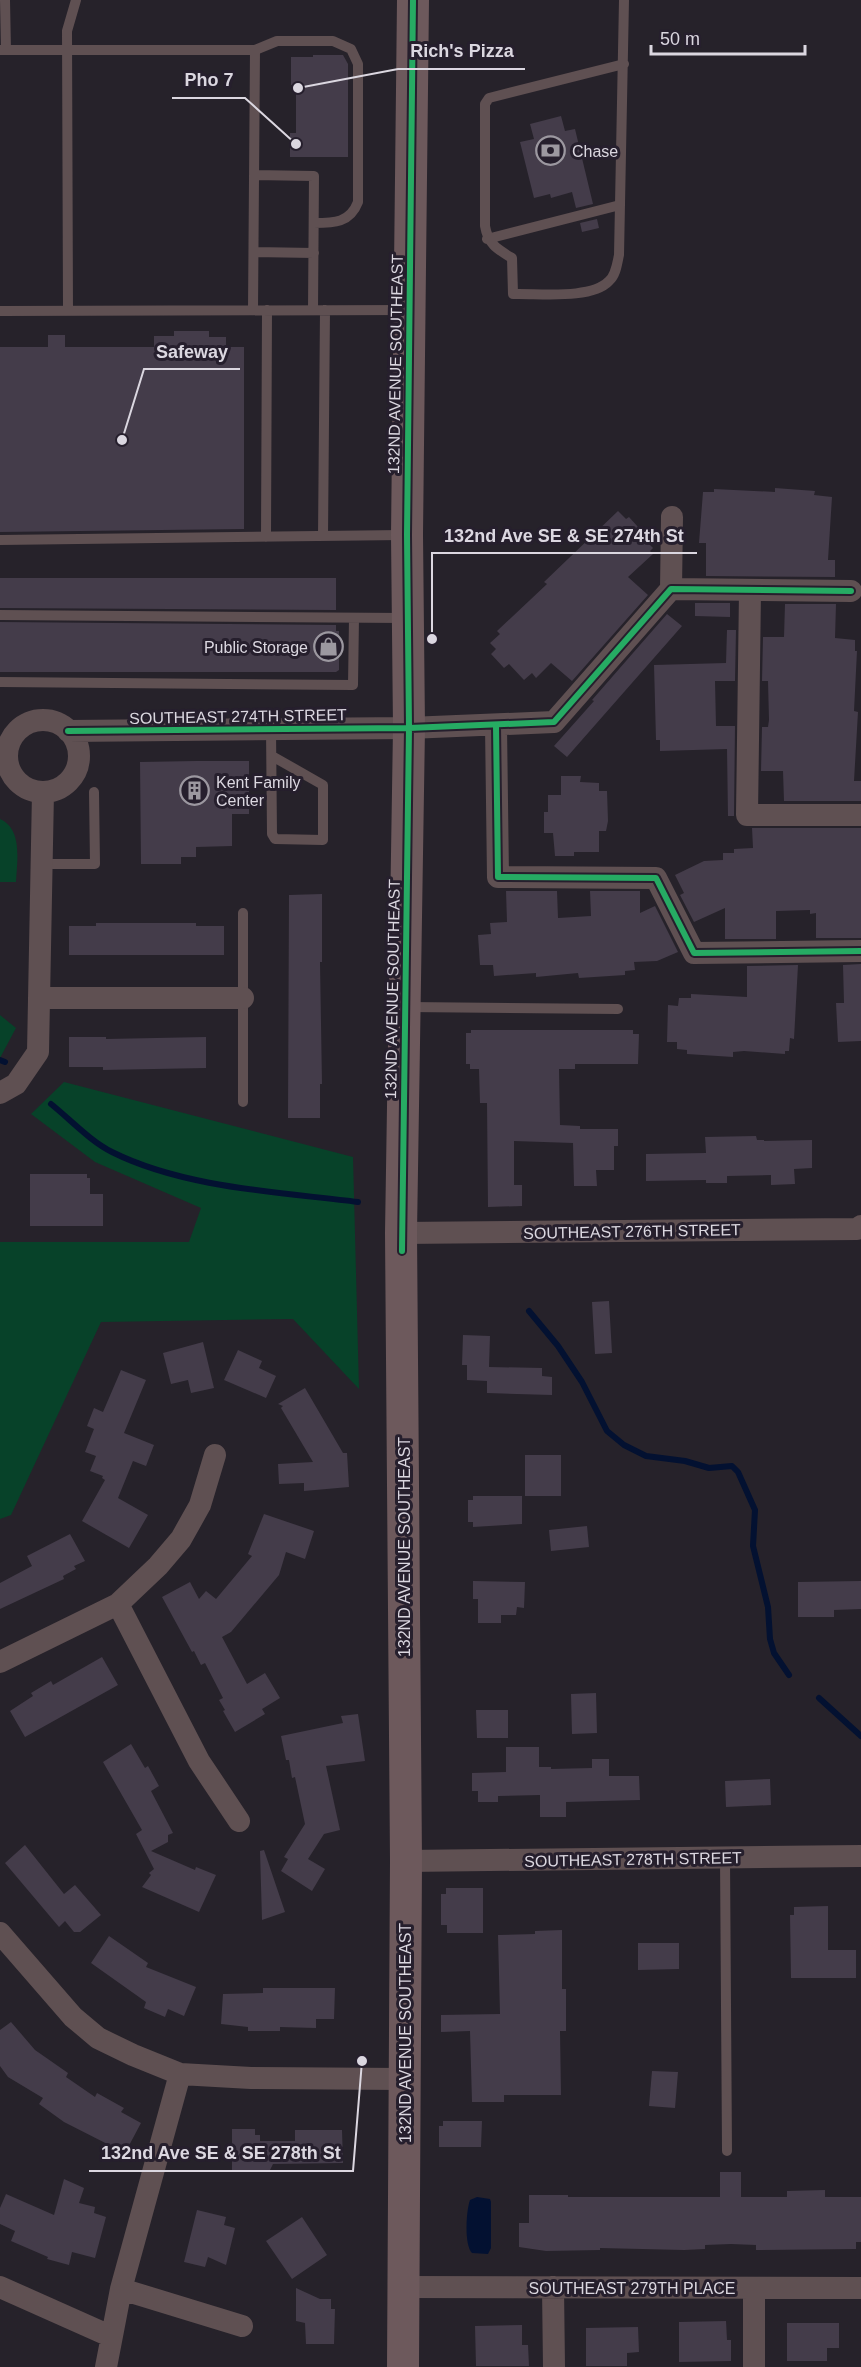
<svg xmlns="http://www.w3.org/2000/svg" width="861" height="2367" viewBox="0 0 861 2367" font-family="Arial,sans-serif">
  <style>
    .green { fill: #074229 }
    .water { fill: #031131 }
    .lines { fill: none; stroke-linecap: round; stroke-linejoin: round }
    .stream { stroke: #031131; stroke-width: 6 }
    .building { fill: #443c4a }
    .lane { stroke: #5f5052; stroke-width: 10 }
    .street { stroke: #5f5052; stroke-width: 22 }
    .secondary { stroke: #6d595c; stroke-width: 32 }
    .cycleway-casing { stroke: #261f2d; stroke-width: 10 }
    .cycleway { stroke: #26ab63; stroke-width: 6 }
    .labels { text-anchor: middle; stroke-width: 6; stroke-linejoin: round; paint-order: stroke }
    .poi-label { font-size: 16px; fill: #dbd7e0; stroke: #261f2d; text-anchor: start }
    .street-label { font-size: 16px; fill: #dbd7e0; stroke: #261f2d }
    .leader { fill: none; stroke: #dbd7e0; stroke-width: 2 }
    .callout-dot { fill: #dbd7e0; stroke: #261f2d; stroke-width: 2 }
    .callout-label { font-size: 18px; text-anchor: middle; font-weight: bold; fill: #dbd7e0; stroke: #261f2d; stroke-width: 6; stroke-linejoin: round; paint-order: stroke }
  </style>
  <rect width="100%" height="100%" fill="#26222a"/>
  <path class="green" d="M0,819C23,829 17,862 16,882H0Z
    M0,1015L16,1028L0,1058Z
    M64,1082L353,1157L359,1389L293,1319L101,1322L11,1515L0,1519V1242H189L201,1208L95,1162L31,1114Z"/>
  <path class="water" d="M477,2197L490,2199L491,2202V2248L488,2254L472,2253C464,2245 466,2211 470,2200Z"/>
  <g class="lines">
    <path class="stream" d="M0,1060L5,1062
      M51,1104C71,1120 90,1141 112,1152C184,1188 279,1192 358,1202
      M529,1311L558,1346L582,1382L607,1431L624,1445L646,1456L685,1461L709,1468L732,1466L738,1472L755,1510L753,1546L768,1607L770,1639L774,1653L789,1675
      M819,1698L861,1736"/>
  </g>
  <path class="building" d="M313,55H343L348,64V157H290V133H296V85H291V57H313Z
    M561,116L565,131L575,129L593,204L576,208L572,192L551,198L550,194L534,198L520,142L534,139L530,124Z
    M597,219L599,228L582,232L580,223Z
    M174,331H209V337H226V347H244V529L0,532V347H48V335H65V347H154V336H174Z
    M775,488L815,491L814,495L832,497L828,560H835V577L706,576V543H699L703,492H714V489L775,492Z
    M618,511L626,519L629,517L648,538L645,540L653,548L650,551L653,554L628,577L648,595L572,681L551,663L536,678L532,673L524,680L509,664L504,668L491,654L496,649L490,643L500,634L497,631L547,584L544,582Z
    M0,578H336V610L0,608Z
    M695,603H730V617L695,616Z
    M785,604H836L835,638L855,640V651H857L854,711L858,712L854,781H861V801H784L783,771H761L762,727H768L769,720L768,681H762L763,637H784Z
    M667,614L682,626L567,757L554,746L594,701L592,700Z
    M0,622L336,625V631H339V670L336,672H0Z
    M727,630H736L735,681H715L716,726H735L734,816H728L727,749L660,751V740H656L654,665L726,663Z
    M196,761H249V814H232V846L196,847V857H181V864H141L140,762Z
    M561,776H581L580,782L599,783V791H607L608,821L606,831H599V852H574V856H555L553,833H544V812H548V795H561Z
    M752,828H861V938H816V913L810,914V910L776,911V939H725V908L694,922L680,895L684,893L675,875L704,861L723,860V853H734V849L753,848Z
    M506,891H557L558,918L591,916L590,891H640V913L655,906L678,952L657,961L634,962L635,970L625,971V975L579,978L578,973L536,977V973L494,976L493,965H480L478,935L491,934L490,923L507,922Z
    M322,894V962H320L322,1084H320V1118H288L289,895Z
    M96,923H196V926H224V955H69V926H96Z
    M861,964V1041L838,1042L836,1003H844L843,965Z
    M798,965L794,1039L790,1038L789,1051H785V1054L744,1051L733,1052V1057L687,1054V1050L677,1049V1042H667L668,1005L678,1006L679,998H691V994L747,997V966Z
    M471,1030H633V1034H639L638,1064H575V1069H559L560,1125L580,1126V1129H618V1146H614V1170H596L597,1186H574L573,1143L514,1141V1185H522V1206L488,1207L487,1103H480L479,1069H470V1064H466V1033H471Z
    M69,1037H106V1039L206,1037V1068L103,1070V1067H69Z
    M756,1136L757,1140H764V1141L812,1140V1168L794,1169L795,1184L771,1185V1175L727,1176V1183H706V1180L646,1181V1154L706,1153L705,1137Z
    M30,1174H87V1178H90V1194H103V1226H30Z
    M609,1301L612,1353L595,1354L592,1302Z
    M463,1335L490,1336L489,1367L542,1368V1376L552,1377V1395L487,1393V1381L467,1380V1365H462Z
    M203,1342L214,1388L191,1393L188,1380L171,1384L163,1353Z
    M238,1350L262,1361L259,1368L276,1376L266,1398L224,1380Z
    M121,1370L146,1380L124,1433L154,1445L146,1466L133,1461L118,1498L148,1515L129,1548L82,1521L105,1480L102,1478L103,1476L90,1471L96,1456L85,1452L94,1429L87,1426L94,1408L103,1412Z
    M305,1388L343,1453H347L349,1487L304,1491V1483L279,1484L278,1464L313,1462L281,1408L283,1406L278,1404Z
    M525,1455H561V1496H525Z
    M473,1496H522V1524L473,1527V1522H468V1500H473Z
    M264,1514L314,1531L305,1559L286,1552L279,1575L231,1632L222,1637L247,1684L265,1673L280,1698L262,1709L265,1714L235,1732L223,1711L225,1710L219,1700L223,1698L205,1663L201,1665L194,1651L192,1652L162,1597L190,1582L199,1599L206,1591L216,1599L252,1556L248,1554Z
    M587,1526L589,1547L551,1551L549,1530Z
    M70,1534L85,1561L74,1566L76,1569L63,1576L64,1579L0,1609V1583L32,1566L27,1556Z
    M473,1581L525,1582L524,1608L517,1607L516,1615H501V1623H478V1599H473Z
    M861,1581V1609L834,1610V1617H798V1582Z
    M102,1657L118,1685L25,1737L10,1711L33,1696L31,1693L51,1681L53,1685Z
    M596,1693L597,1733L572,1734L571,1694Z
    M476,1710H508V1738H477Z
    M358,1714L365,1761L326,1766L340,1830L324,1834L308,1859L325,1869L312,1891L281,1871L288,1859L284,1857L305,1824L295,1777L292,1778L289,1760H286L281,1736L343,1723L341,1716Z
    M131,1744L145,1768L148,1766L159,1786L151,1791L173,1833L168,1835V1842L151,1851L195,1870L196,1867L216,1875L199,1912L142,1887L151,1875L149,1873L154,1869L136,1834L142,1830L103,1762Z
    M506,1747H539V1767H551V1769L592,1768V1759H609V1776H639L640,1800L566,1802V1817H540V1795L498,1796V1802H478V1791H472V1773L506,1772Z
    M770,1779L771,1805L726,1807L725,1781Z
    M25,1845L64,1894L75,1885L101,1915L80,1932H74L65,1921L59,1927L5,1863Z
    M264,1850L285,1912L262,1920L260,1851Z
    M446,1888H483V1933H447V1925H441V1894H446Z
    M828,1906V1950H856V1978H791L790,1915H794V1907Z
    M562,1930V1989H566V2031H560L561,2095H504V2102H472L470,2031L441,2032V2015L500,2014L498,1935L535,1934V1931Z
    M109,1936L148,1963L146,1967L196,1987L184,2016L168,2009L165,2017L144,2008L146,2002L91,1963Z
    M638,1943H679V1969L638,1970Z
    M263,1988H335L334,2019H316V2028L280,2027V2031H248V2027L221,2024L223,1994L263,1993Z
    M11,2022L35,2050L68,2073L66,2077L95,2097L97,2093L124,2108L121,2112L141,2123L125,2153L64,2122L39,2104L43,2098L8,2077L0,2066V2030Z
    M652,2071L678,2072L675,2108L649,2106Z
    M443,2121H482L481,2147H439V2126H443Z
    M232,2129H255V2135H260V2141H295V2130H342L343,2163L273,2164L270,2170H232Z
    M720,2172H741V2197H787V2191L825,2190V2197H861V2242H856V2249L756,2250V2245L731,2244L705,2245V2249L684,2250L600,2248V2250L546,2251L519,2247V2223H529V2195H568V2197H720Z
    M64,2179L84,2188L79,2203L95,2207L94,2213L106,2217L95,2258L72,2252L69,2265L47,2259L48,2257L11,2241L15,2231L0,2224V2208L6,2194L54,2215Z
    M197,2210L226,2217L224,2225L235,2228L226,2265L208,2257L205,2267L184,2262Z
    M302,2217L327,2255L292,2279L266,2241Z
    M296,2288L320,2299H331V2309H335L334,2344H306L305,2323L296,2321Z
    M726,2321L727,2340H731V2361L679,2362V2322Z
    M787,2323H839V2348H827V2361H787Z
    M522,2325V2345H528L529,2366H476L475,2326Z
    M638,2327L639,2352L627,2353V2366H586V2328Z"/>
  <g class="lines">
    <path class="lane" d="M5,0L6,50
      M0,50H255L277,41H333L351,49L358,64V202C350,223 334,223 314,223
      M624,64L489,98L485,104V226C488,244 497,249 512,258L513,294C538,293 591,300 609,281C616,275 617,264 619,255L624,0
      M254,175L314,176L313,310
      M487,239L620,205
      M254,252L314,253
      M68,310L67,31L76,0
      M253,310L255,50
      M0,311L408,310
      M323,536L325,310
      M266,537L267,310
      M0,540L403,535
      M0,615L405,618
      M0,682L353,685L354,618
      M271,729L272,834L275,839L323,840V785L272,756
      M42,864H95L94,792
      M243,913V1102
      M408,1007L618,1009
      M725,1858L727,2151"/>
    <path class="street" d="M671,589L672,517
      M750,591L747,815H861
      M7 756a36 36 0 1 1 72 0a36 36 0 1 1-72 0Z
      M496,726L498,877L656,878L694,953L861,951
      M68,731L409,728L554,722L671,589L851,591
      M39,998H243
      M0,1093L16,1084L38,1052L43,792
      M401,1233L857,1229L861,1226
      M118,1604L199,1761L239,1821
      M0,1662L118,1604L158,1566L181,1539L200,1505L215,1455
      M406,1861L861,1856
      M0,1933L73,2017L98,2038L133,2055L180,2074L251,2078L404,2079
      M0,2287L110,2336
      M404,2287L861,2288
      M553,2287L554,2367
      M121,2289L242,2326
      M106,2367L121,2289L180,2074
      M754,2367V2288"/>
    <path class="secondary" d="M403,2367L406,1861L401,1233L409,728L407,535L413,0"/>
    <defs>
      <path id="cycleway" d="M496,726L498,877L656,878L694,953L861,951
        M68,731L409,728L554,722L671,589L851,591
        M402,1251L409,728L407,535L413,0"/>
    </defs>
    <use href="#cycleway" class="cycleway-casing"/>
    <use href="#cycleway" class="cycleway"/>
  </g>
  <defs>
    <symbol id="bank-ring" viewBox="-11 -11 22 22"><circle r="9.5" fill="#261f2d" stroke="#9c98a0" stroke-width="1.5"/><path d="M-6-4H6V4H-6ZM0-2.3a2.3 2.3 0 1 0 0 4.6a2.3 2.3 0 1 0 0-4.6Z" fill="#9c98a0"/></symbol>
    <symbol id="shop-ring" viewBox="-11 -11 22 22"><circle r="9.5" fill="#261f2d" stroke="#9c98a0" stroke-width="1.5"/><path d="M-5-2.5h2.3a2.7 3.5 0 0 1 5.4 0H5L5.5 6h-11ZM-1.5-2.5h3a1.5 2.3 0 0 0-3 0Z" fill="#9c98a0"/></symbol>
    <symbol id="building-ring" viewBox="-11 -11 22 22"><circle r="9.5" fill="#261f2d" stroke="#9c98a0" stroke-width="1.5"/><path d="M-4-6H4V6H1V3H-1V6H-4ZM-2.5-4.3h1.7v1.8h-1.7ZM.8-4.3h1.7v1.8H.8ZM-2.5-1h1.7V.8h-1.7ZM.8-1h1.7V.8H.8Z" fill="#9c98a0"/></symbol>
  </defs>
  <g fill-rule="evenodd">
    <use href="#bank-ring" x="534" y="134" width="33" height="33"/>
    <use href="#shop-ring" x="312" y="630" width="33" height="33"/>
    <use href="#building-ring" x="178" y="774" width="33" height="33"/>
  </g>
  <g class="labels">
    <g class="poi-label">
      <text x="572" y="157">Chase</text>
      <text x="308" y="653" text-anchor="end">Public Storage</text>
      <text x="216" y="788">Kent Family<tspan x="216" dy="18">Center</tspan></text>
    </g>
    <g class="street-label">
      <text transform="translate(395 364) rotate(-89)" y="6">132ND AVENUE SOUTHEAST</text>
      <text transform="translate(238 716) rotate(-1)" y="6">SOUTHEAST 274TH STREET</text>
      <text transform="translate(392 989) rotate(-89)" y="6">132ND AVENUE SOUTHEAST</text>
      <text transform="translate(632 1231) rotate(-1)" y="6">SOUTHEAST 276TH STREET</text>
      <text transform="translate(404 1547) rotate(-90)" y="6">132ND AVENUE SOUTHEAST</text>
      <text transform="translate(633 1859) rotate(-1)" y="6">SOUTHEAST 278TH STREET</text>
      <text transform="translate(405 2033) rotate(-90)" y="6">132ND AVENUE SOUTHEAST</text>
      <text x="632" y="2294">SOUTHEAST 279TH PLACE</text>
    </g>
  </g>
  <path class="leader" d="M298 88L398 69H525M296 144L245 98H172M122 440L144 369H240M432 639L432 553H697M362 2061L353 2171H89"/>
  <g class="callout-dot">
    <circle cx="298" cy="88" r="6"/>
    <circle cx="296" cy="144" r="6"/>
    <circle cx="122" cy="440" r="6"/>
    <circle cx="432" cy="639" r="6"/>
    <circle cx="362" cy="2061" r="6"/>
  </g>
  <g class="callout-label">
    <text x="462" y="57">Rich's Pizza</text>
    <text x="209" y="86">Pho 7</text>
    <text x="192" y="358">Safeway</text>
    <text x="564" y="542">132nd Ave SE &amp; SE 274th St</text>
    <text x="221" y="2159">132nd Ave SE &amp; SE 278th St</text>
  </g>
  <path d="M651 45v9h154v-9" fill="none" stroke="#dbd7e0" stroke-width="3"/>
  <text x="660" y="45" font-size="18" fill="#dbd7e0" stroke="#261f2d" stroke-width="4.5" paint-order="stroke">50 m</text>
</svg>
